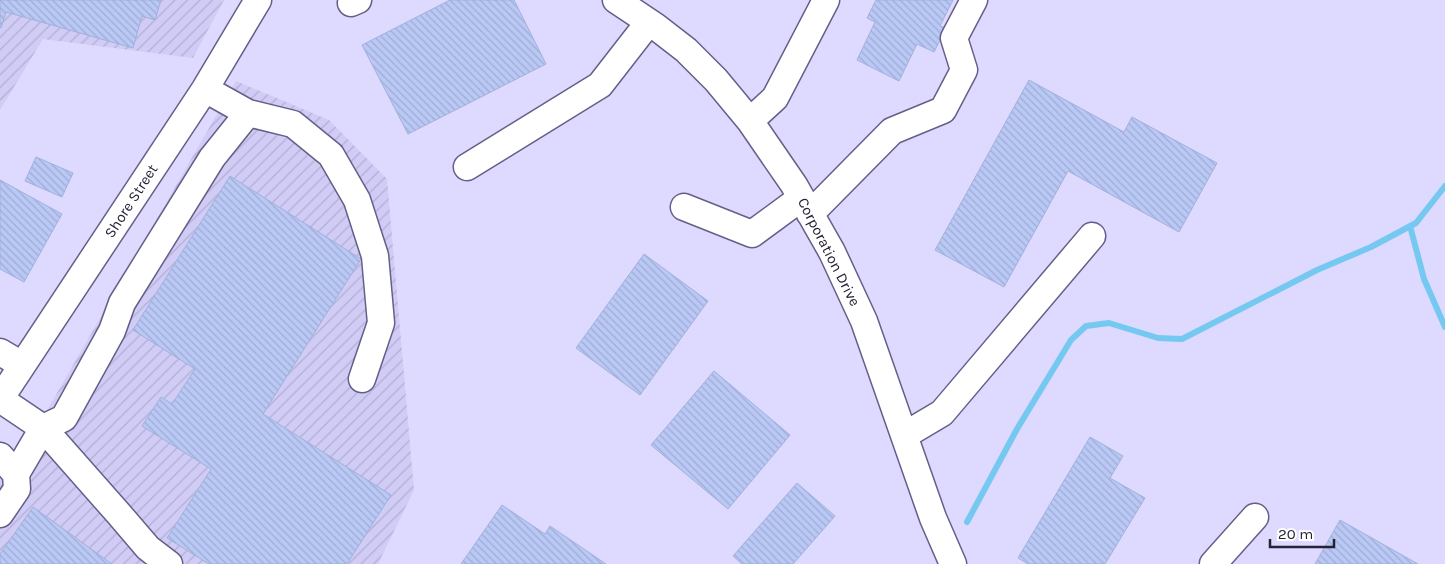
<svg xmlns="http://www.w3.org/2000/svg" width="1445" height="564" viewBox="0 0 1445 564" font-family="Karla,sans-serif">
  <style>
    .industrial { fill: url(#industrial-furrows) }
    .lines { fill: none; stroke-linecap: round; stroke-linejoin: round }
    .stream { stroke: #75c8f0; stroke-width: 6 }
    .building { fill: url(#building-back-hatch); stroke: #a2b0db }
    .minor-casing { stroke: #655f88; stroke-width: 29 }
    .minor { stroke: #fff; stroke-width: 26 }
    .labels { text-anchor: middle; stroke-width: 4; stroke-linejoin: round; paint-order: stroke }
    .street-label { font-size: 15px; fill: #252234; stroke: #fff }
  </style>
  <defs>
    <pattern id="industrial-furrows" width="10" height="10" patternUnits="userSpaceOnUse" patternTransform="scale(1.25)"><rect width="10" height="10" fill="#d0ccf6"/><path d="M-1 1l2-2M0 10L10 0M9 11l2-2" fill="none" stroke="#b2afd4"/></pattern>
    <pattern id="building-back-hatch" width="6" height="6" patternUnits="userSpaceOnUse" patternTransform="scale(1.25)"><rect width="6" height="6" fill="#b9c8f5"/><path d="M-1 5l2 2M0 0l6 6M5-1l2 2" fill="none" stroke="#9facd3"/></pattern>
  </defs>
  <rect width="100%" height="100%" fill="#ded9ff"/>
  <path class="industrial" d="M0,0H224L193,58L43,39L0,110Z
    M236,81L329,120L387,179L414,490L378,564H0V472L45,414Z"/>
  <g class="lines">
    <path class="stream" d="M1410,226L1424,279L1445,327
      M967,522L1017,429L1071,340L1086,326L1109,323L1158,338L1182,339L1317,270L1371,247L1416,223L1445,186"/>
  </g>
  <path class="building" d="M0,0H161L155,20L142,16L133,48L6,12L1,28L0,27Z
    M450,0H514L546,64L408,134L362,45Z
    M876,0H953L940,26L946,28L934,52L917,44L899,81L857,60L875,22L867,18Z
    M1029,80L1124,132L1132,117L1217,163L1179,232L1068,171L1004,287L935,250Z
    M36,157L73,173L62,197L25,181Z
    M230,176L361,259L263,414L391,495L347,564H209L167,538L211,469L142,426L161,397L172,404L195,369L133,330Z
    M0,180L62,214L24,282L0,269Z
    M644,254L708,301L640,395L576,348Z
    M714,371L790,435L728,509L651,445Z
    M1090,437L1123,456L1110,478L1145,498L1105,564H1028L1018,558Z
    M797,483L835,516L793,564H742L733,556Z
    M502,505L545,534L550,526L606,564H461Z
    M33,507L112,564H0V554Z
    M1340,520L1418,564H1315Z"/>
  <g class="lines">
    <defs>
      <path id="minor" d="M616,0L655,26L686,50L716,80L750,121L794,185L832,252L864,321L933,518L953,564
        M351,3L358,0
        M205,89L248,113L293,124L331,155L357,200L375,256L381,323L362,379
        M750,121L775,98L826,0
        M467,167L600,85L649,22
        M684,207L752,234L801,198
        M810,214L892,131L943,110L964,70L954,38L974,0
        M0,352L22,365
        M0,399L205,89L258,0
        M0,399L43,428L64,418L112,331L122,303L212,158L248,113
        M905,435L942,413L1092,236
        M0,456L16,474L17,489L0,514
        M16,474L43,428L118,513L148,548L169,564
        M1213,564L1255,517"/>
    </defs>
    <use href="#minor" class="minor-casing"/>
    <use href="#minor" class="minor"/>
  </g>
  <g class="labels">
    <g class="street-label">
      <text transform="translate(131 201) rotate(-57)" y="5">Shore Street</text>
      <text transform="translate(829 252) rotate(63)" y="5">Corporation Drive</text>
    </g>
  </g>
  <path d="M1270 539v8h64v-8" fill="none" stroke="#252234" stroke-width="2.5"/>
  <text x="1278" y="539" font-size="15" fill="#252234" stroke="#ffffff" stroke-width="4" paint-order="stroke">20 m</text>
</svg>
